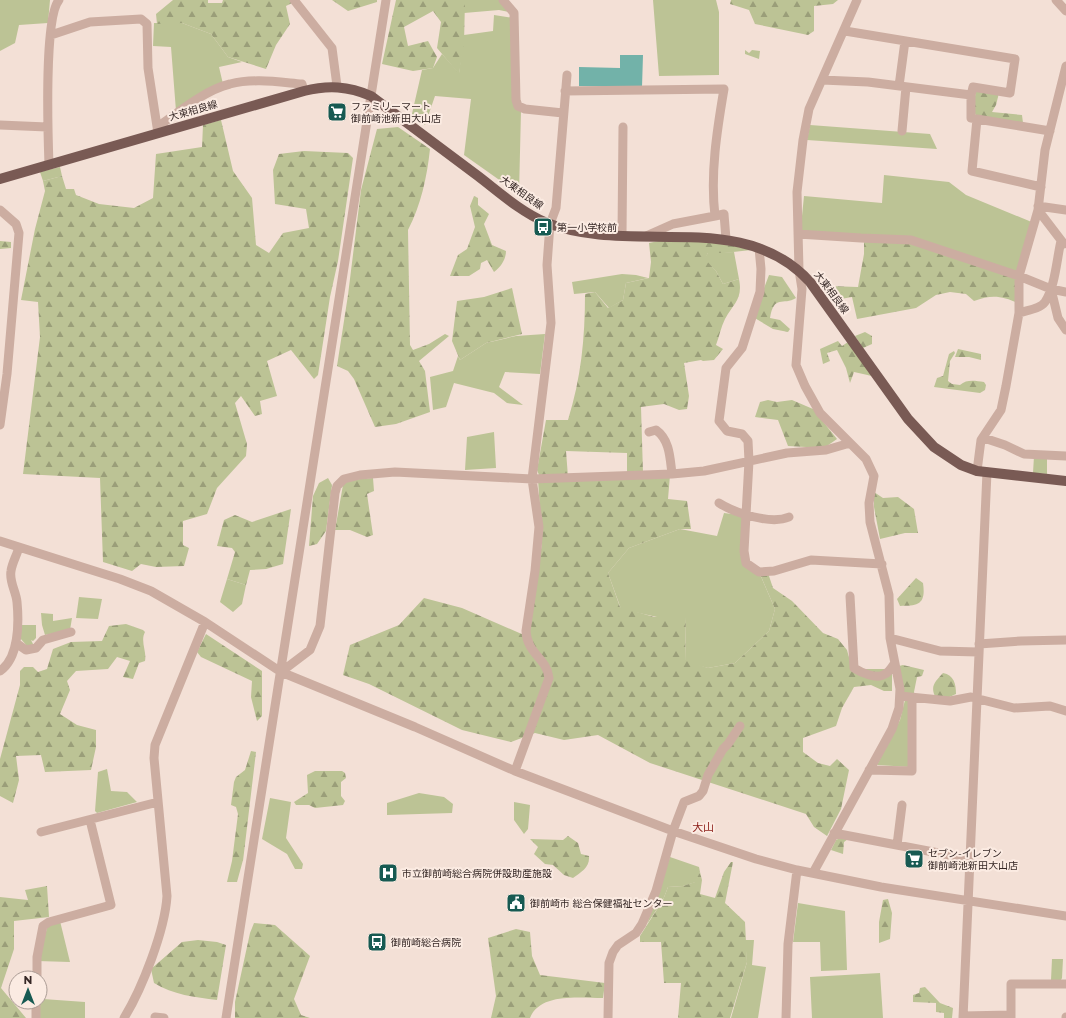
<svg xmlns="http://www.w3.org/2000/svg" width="1066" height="1018" viewBox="0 0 1066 1018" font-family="Montserrat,'Noto Sans JP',sans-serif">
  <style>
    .grass { fill: #bcc395 }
    .forest { fill: url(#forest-firs) }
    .water { fill: #72b2a9 }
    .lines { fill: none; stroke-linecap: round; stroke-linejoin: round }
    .minor { stroke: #ccada1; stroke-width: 9 }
    .major { stroke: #795a54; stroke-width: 10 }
    .labels { text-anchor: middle; stroke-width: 4; stroke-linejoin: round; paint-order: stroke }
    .poi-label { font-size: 10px; fill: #352725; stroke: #fbebe2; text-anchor: start }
    .street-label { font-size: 10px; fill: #352725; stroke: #fbebe2 }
    .neighbourhood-label { font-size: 11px; fill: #8b1d17; stroke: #fbebe2 }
  </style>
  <defs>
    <pattern id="forest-firs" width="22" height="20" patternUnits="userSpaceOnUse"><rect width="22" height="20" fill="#bcc395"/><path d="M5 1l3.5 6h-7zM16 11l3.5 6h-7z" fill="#9a9e79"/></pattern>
  </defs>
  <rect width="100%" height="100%" fill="#f3e0d6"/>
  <path class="grass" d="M0,0H50L48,23L19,25L15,43L0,51Z
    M464,0H507L509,12L499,10L464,13Z
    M653,0H716L719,12V75L659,76Z
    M494,15L514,18L521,110L519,194L464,155L471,99L435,96L425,125L411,118L422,70L433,68L442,54L459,73L464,35L493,31Z
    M154,23H182L211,34L228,57L242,62L219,67L223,84L176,111L171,47L153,46Z
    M810,125L930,134L937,149L807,140Z
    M60,167L62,176L43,181L40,172Z
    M884,175L949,182L966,195L1034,223L1017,276L911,240L800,236L804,196L882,203Z
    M734,252L739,279L723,284L716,271L704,259L708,253Z
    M622,274L636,275L648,278L626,283L623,300L609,308L595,292L574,294L572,282Z
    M545,334L540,374L505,372L499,387L523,405L507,403L494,393L454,383L446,407L433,410L430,377L453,371L458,356L460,360L486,343L516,336Z
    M494,432L496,468L465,470L467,437Z
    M1034,456H1047V474L1033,473Z
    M724,513L746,516L741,558L759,572L775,609L769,631L735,663L708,668L685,662L686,617H657L621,609L608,573L629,548L680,529L717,536Z
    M227,579L246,585L242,604L233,612L220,602Z
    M79,597L102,599L98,619L76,618Z
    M41,613L53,614V621L72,618L70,630L45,635L42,625Z
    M21,625H36V638L33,641L31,640L33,644L28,647L20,638Z
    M905,700H910V767L877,765L900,720Z
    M107,769L111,791L127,792L137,802L97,813L95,811L98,772Z
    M419,793L444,797L453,804L452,813L387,815V803Z
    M270,798L291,802L286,838L303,864L302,869H295L287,854L262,839Z
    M514,802L530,805L528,829L524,834L514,820Z
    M670,857L699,867L700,872L696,882L683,886L668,887L663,900L647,924Z
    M243,860L237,882H227L232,861Z
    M798,903L845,911L847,970L821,971L820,942H793Z
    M60,921L70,962L37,961L49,922Z
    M745,940H754L752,965L766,967L758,1018H731L747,962Z
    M1052,959H1063L1062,978L1061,980H1051Z
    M880,973L883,1018H812L810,977Z
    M43,999L85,1002V1018H39L40,1001Z"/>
  <path class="forest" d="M173,0H208V3H222L223,0H298L286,6L290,24L276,45L266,69L228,57L211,34L182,23L157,24L156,14Z
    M332,0H377V2L348,11Z
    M396,0H465L464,44L459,74L437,48L441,22L433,11L404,27L408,46L428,41L437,57L433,68L413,71L382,64Z
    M731,0H838L833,4L814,6V31L808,35L755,24L749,10L730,4Z
    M745,50L749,53L752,50L760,51L759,59L745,54Z
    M976,90L999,93L996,105L992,112L1022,115L1023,123L977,118L973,109Z
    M221,120L233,171L252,198L256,245L269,253L283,233L309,228L306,209L275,204L273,170L279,154L304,151L348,153L353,158L338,261L330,297L318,375L314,379L291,350L267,361L277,396L260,401L262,414L255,416L241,396L235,403L247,444L246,456L217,488L207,514L183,521V545L189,548L184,566L156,567L141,564L132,571L103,562L100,478L23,474L40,337L38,302L21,300L35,229L45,191L43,181L62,176L66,189H74L76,195L99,204L134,208L153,198L156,154L202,147L203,125Z
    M398,127L430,149C427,177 421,205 408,230L410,345L413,350L429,344L445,334L449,336L419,361L425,371L430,412L396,424L375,427L354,379L348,371L337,366L348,295L361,190L377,129Z
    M474,196L478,198V205L489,214L484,224L492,245L506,251C506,259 501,267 494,272L487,260L481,263L480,269L469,276H450L458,255L467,249L475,227L470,206Z
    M864,238L914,240L1017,276L1020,304C1003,296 992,294 974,301L966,294L950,292L936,295L916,308L857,319L852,297L835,300L825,294L828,286L858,287L864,254Z
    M668,239L723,243L751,250L724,253H708L705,259L716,271L723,284L739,279C743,299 734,303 725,319C721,327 719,337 716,345L723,349L714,360L703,361L701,360L684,363L689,396L687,409L679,410L664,404L641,407L643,473L627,474V453L566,451L568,477L539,475L537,470L546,420H568C581,378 585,339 585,294L595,292L608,308L623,300L626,283L649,278L651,262L649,243Z
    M0,241L11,242V248L0,249Z
    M769,275L782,277L796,298C783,306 774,294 770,318L780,320L790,329L788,332L773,329L753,317Z
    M512,288L522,334L486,343L460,360L452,341L457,301L484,297Z
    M865,332L872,336V344L863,348L855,336Z
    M838,341L842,346L848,342L872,376L854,372L850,383L846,368L837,350L827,353L830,361L823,364L820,349Z
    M958,349L981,354V360L969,357H955Z
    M954,351L955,353L950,361L948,381L952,384L960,385C967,379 975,381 984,382L986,385L985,390L980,393L934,387L937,378L943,376L949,354Z
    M768,400L777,402L792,400L813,409L837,439L824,448L788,446L778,420L755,417L760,402Z
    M670,475L668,499L687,501L691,529H680L629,548L608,573L620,607L654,617H686L685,660L708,668L735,663L769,631L775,609L760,574L768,573L773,588L792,601L823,633L838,639L847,650L852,669H892V691H884L871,685L854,687L842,708L836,726L803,738V752L818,763L830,766L837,759L849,770L841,809L827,836L814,827L806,814L650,763L598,735L564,740L535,733L511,742L462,730L369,684L343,675L350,645L399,625L424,598L462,608L524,635L542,544L538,479Z
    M328,478L332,485L326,531L317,544L309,546L313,496L319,483Z
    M373,478L374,491L367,494L373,535L367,537L350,530H335L343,485L348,480Z
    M874,492L883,498L898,497L914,509L918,533H905L880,539L874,507Z
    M291,509L283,564L266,569L250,570L246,585L227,579L235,552L232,548L217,546L224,520L235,515L252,522Z
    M916,578L923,583C926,604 919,606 900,606L897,599Z
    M126,624L143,630L145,632C140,641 147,652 145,661L139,663L133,679L123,677L130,661L117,657L108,669L76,671L67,681L70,690L60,714L77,725L96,730V747L91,770L45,772L41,755L16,756L19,780L13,803L0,796V759L20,685V671L24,667H33L38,672L47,669L53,649L71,642L102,641L109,626Z
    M206,634L262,671V716L257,721L251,697L252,681L201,657L197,652Z
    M903,665L924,670L922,676L917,677L914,692L915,696L903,694L899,666Z
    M943,673C954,675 956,684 956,694L945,699L936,698C929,686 936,681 943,673Z
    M251,751L256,752L243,861H232L238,814L236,807L231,805L234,782L236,777L245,770Z
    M315,771H342L345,773L346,778L341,782V796L345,801L343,805L315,808L309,805H296L294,802L308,793L307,775Z
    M568,836L578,843L581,854L589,856C590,868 581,872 573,878L564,875L553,865L545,864L534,854L538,847L530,839L563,840Z
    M840,838L848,839L844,842L843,854L831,850L836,840Z
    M731,862H733L725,903L745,922L747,962L730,1018H678L681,983H664L661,942H640V936L663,900L668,887L683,886L695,882L700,872L702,880L700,894L715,898L724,872Z
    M47,886L49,917L14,921V949L1,988L26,1018H0V897L28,900L25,890Z
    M888,899L892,913L890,939L879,943V922L883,900Z
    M254,923L275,925L310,956L294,999L301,1015L310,1018H235V1002L250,933Z
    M516,929L530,932L532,956L540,975L605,983L603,998C581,998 540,992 530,1018H491L496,996L488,938Z
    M198,940L217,942L226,945L217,1000C195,997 173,995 154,983L151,969L182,942Z
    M925,987L940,1003L953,1008L952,1018H944V1013L936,1012V1003L913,1002V995L919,993L920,988Z"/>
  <path class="water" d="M620,55H643L642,87L579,86V67L620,68Z"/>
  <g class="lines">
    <path class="minor" d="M294,0L332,48L337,86
      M503,0L514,13L516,100L518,106L525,109L563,113
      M1056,0L1066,11
      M845,31L1015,59L1010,93L973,87L971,95
      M51,35L90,22L141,19L147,24L148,68L158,133
      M822,80L868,82L971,95V118L1050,131
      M899,86L905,41
      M565,91L724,89C717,130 710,174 715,216L724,214L726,239
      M977,119L972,171L1041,187
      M0,125L47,127
      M165,131L163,123C182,109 208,89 230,84C253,78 278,82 302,84L304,91
      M902,131L906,87
      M49,165C48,137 44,17 59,0
      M1038,206L1066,210
      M0,210L16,224L19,233L7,374L0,425
      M1038,210L1064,244
      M798,234L861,238L911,240L1019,276L1051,289L1066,292
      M622,235L623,127
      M646,236L673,224L715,216
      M759,248L761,269L760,292L742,348L726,368L719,421L727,431L742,434L748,441L749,461L744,551L746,563L759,572L774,571L811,560L882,564
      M1051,289L1058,318L1066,330
      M1019,313C1028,310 1040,309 1045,302C1055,288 1057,257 1061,241
      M649,432L656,430C670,440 670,458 672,474
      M984,438L1005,445L1024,454L1066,456
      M977,471L981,440L1001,410L1006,386L1019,313V276L1038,210L1045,150L1066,66
      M719,503C735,513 771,525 789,517
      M0,541L120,579L151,591L205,622L281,672L415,727L515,771L673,831L756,859L797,870L881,887L1066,916
      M850,596L854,668C860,672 877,680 885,674C889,672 892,667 894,664
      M890,638L940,651L978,652
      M16,643L26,650L36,648L43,640L71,632
      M979,644L1021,641L1066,640
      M0,671C19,658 19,623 17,602C16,591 9,582 11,571C12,563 17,555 19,547
      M281,672L310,650L320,626L335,493L337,486L344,479L360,475L395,472L532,479L672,474L704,471L787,453L826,450L850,443
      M900,696L950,701L971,697L1014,708L1050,706L1066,711
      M869,770L912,771V698
      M515,771L549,678C547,658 527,654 526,631L535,571L539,527L532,479L551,323L547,265L550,224L556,208L567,75
      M41,832L158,802
      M834,833L970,859
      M897,845L902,805
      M813,873L892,729L899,708L900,689L890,638L889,595L870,522L869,503L874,476L866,459L820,413L805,386L796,365L802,289L799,270L797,192L803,140L809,109L857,0
      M37,978V957L43,926L49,922L111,905L90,820
      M963,1016L1011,1015
      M155,1017L164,1018
      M36,1018V1002
      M124,1018C142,989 165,930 167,896L154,758L155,745L205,622
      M226,1018L386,0
      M608,1018L609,963L613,952L618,945L636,933L642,924L656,891L673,831L684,802L699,796L703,791L708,775L723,749L728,744L740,726
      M786,1018L788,944L797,870
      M963,1018L987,472
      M1011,1018V984H1066
      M1066,1018V1017"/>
    <path class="major" d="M0,179L304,91C328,85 348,86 371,96C407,123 442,149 478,176C499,192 521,212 545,222C629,257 743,207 810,282L908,419L934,447L961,465L977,471L1066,481"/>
  </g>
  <defs>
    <symbol id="supermarket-square" viewBox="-11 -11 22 22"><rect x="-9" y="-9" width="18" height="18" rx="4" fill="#175a52" stroke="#fbebe2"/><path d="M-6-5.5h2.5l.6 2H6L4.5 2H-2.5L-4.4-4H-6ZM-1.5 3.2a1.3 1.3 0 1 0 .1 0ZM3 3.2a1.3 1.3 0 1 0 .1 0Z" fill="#fff"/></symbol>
    <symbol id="bus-square" viewBox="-11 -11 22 22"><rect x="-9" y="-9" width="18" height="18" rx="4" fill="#175a52" stroke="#fbebe2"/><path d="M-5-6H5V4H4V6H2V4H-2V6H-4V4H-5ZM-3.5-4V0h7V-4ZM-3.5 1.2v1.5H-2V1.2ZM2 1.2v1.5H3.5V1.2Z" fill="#fff"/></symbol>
    <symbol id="hospital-square" viewBox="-11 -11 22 22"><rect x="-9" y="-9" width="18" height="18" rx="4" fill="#175a52" stroke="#fbebe2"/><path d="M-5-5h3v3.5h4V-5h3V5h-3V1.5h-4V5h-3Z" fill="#fff"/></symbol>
    <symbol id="civic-square" viewBox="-11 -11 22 22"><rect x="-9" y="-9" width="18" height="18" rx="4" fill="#175a52" stroke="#fbebe2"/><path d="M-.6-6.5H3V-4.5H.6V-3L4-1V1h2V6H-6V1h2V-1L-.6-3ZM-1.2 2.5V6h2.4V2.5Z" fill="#fff"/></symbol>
  </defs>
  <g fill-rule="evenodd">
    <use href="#supermarket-square" x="326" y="101" width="22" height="22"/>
    <use href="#bus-square" x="532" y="216" width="22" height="22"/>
    <use href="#supermarket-square" x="903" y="848" width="22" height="22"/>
    <use href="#hospital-square" x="377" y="862" width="22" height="22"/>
    <use href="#civic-square" x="505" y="892" width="22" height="22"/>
    <use href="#bus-square" x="366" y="931" width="22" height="22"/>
  </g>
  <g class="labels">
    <g class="poi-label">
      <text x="351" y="110">ファミリーマート<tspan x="351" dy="12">御前崎池新田大山店</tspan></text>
      <text x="557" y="231">第一小学校前</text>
      <text x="928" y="857">セブン‐イレブン<tspan x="928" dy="12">御前崎池新田大山店</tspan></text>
      <text x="402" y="877">市立御前崎総合病院併設助産施設</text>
      <text x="530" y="907">御前崎市 総合保健福祉センター</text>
      <text x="391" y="946">御前崎総合病院</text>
    </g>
    <g class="street-label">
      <text transform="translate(193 110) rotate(-16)" y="4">大東相良線</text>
      <text transform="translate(522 192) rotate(35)" y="4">大東相良線</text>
      <text transform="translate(832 292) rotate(53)" y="4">大東相良線</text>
    </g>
    <g class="neighbourhood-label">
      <text x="703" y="831">大山</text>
    </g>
  </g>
  <g transform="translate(28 990)"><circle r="19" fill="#fbebe2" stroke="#ac9d96"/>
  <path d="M0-3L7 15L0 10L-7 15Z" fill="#175a52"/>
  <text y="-6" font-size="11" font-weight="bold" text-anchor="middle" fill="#352725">N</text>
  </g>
</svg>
